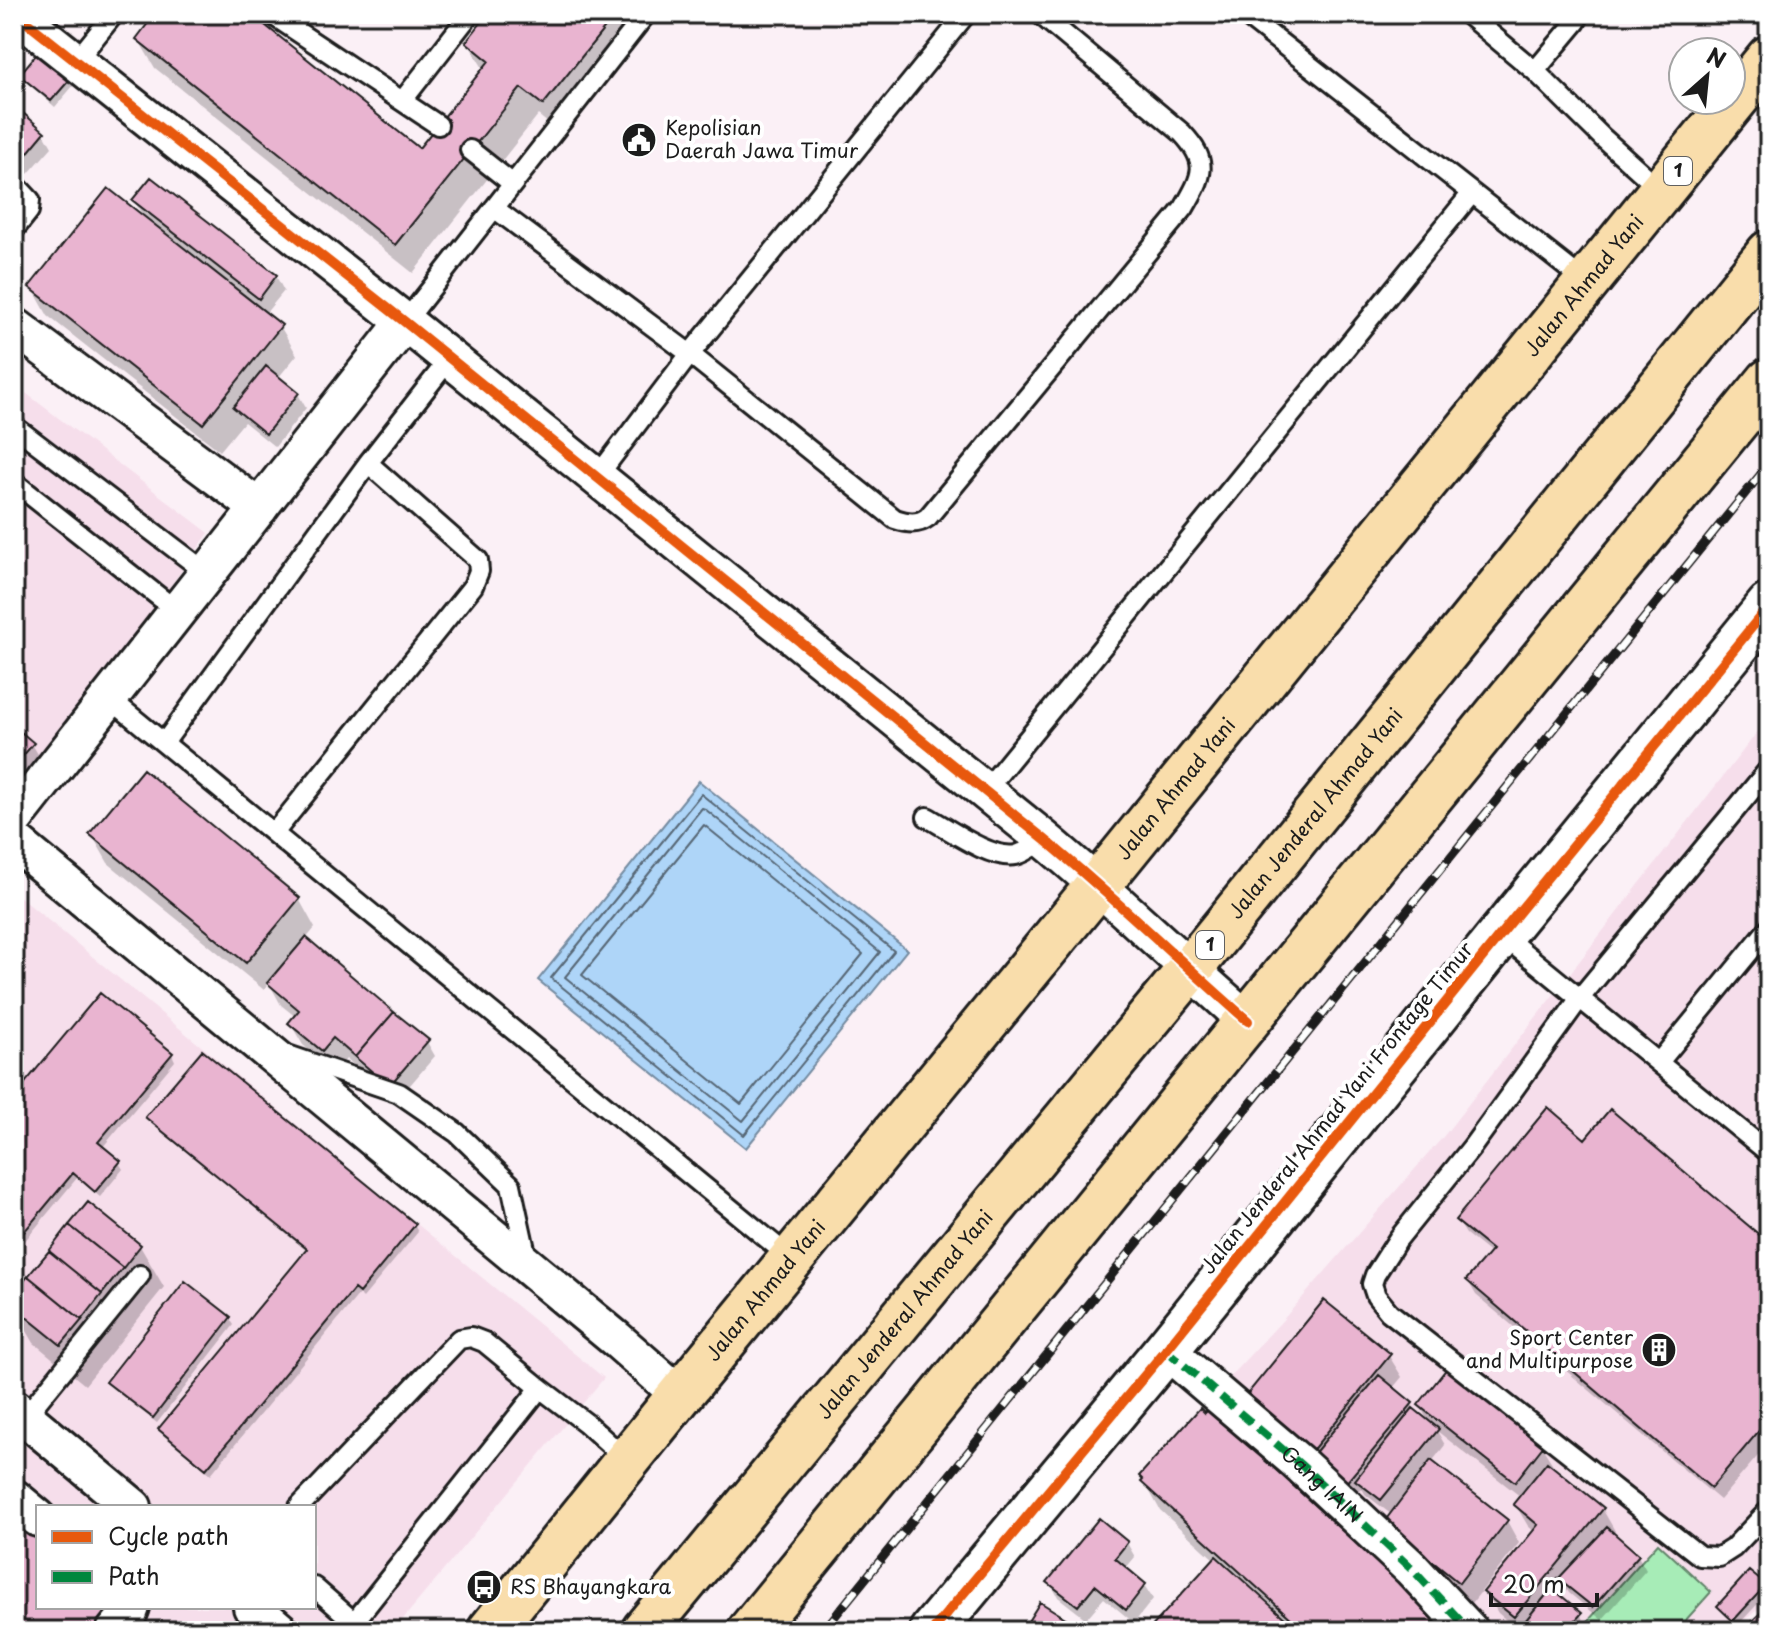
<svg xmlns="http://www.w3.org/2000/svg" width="1783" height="1645" viewBox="0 0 1783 1645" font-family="'Playpen Sans',sans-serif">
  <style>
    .built { fill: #f6deeb; fill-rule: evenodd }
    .green { fill: #a7ecb7; stroke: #62846a; stroke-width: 2 }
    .water { fill: #aed5f8; stroke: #748ba0; stroke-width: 2 }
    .shadow { fill: #0003 }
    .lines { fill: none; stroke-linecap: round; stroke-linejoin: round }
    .shore { stroke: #566674; stroke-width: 2 }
    .building { fill: #e9b4d0; stroke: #1c1c1c; stroke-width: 2 }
    .service-casing { stroke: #1c1c1c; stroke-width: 24 }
    .minor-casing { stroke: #1c1c1c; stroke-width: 42 }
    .tertiary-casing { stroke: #1c1c1c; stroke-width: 50 }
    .trunk-casing { stroke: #1c1c1c; stroke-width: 50 }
    .service { stroke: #fff; stroke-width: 18 }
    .minor { stroke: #fff; stroke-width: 36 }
    .tertiary { stroke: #fff; stroke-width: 44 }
    .trunk { stroke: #f9ddab; stroke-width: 44 }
    .rail-casing { stroke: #1c1c1c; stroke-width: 9 }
    .rail { stroke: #fff; stroke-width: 6; stroke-dasharray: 18; stroke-linecap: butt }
    .quiet { stroke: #00873e; stroke-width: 8; stroke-dasharray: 16 8; stroke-linecap: butt }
    .cycleway-casing { stroke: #fff; stroke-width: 15 }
    .cycleway { stroke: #e8590c; stroke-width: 10 }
    .labels { text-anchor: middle; stroke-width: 8; stroke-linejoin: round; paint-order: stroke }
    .shield { fill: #fff; stroke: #606060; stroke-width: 2 }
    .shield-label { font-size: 18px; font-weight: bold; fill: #1c1c1c }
    .poi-label { font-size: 20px; fill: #1c1c1c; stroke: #fff; text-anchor: start }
    .street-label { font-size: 20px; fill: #1c1c1c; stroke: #fff }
  </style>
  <rect width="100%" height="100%" fill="#fbf0f6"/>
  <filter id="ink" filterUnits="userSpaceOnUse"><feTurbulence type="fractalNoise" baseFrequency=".0125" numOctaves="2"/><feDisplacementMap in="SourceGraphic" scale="16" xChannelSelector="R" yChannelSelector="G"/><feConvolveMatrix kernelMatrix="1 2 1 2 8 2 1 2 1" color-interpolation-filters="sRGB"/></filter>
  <g filter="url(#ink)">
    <path class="built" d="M14,384L209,533L14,801Z
      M1769,717V1601L1734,1628L1727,1631H1480L1218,1389L1281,1322L1443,1137Z
      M14,892L604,1378L393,1631H14ZM38,1507H314V1607H38Z"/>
    <path class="green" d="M1658,1543L1711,1592L1676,1631H1579Z"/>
    <path class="water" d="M699,781L907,950L746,1148L538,980Z"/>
    <path class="shadow" d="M158,14H248L420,151L484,70L468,43L491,14H655L560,133L538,115L413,273L155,68L138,39Z
      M21,75L70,78L74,85L55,107L25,81Z
      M14,108L44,133L52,147L28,174L14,162Z
      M134,200L276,276L284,291L265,314L280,326L297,355L278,378L298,394L306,408L275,447L244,422L220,451L48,316L32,287L145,220Z
      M14,729L32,744L56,785L14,835Z
      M92,835L299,899L315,928L305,940L427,1042L435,1056L398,1099L346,1059L335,1072L303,1045L290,1023L296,1017L281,1005L269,983L264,990L108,863Z
      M172,1054L175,1061L102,1148L119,1163L123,1169L100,1197L77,1178L14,1254V1099Z
      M148,1117L414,1225L418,1232L363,1298L359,1294L211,1474L164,1436L160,1430L307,1251L152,1124Z
      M1586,1141L1769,1245V1443L1720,1500L1476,1295L1468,1281L1491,1254L1466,1234L1457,1220Z
      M88,1205L140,1246L164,1287L85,1385L34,1343L14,1309V1297Z
      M185,1284L230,1319L234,1325L157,1423L112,1388L109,1382Z
      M1389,1356L1402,1377L1392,1389L1411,1404L1417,1414L1431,1426L1420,1406L1542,1447L1555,1468L1554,1470L1603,1510L1615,1531L1613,1534L1638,1556L1646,1570L1602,1620L1569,1593L1567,1590L1560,1598L1580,1614L1588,1628L1586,1631H1519L1498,1613L1484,1589L1487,1591L1535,1532L1528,1526L1515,1504L1521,1497L1437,1431L1445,1445L1431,1463L1507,1521L1519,1543L1472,1603L1399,1544L1392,1515L1365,1494L1362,1488L1350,1502L1259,1420Z
      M1141,1476L1449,1631H1150L1215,1560L1160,1510Z
      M1127,1543L1135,1557L1125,1569L1144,1585L1153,1599L1134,1623L1104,1598L1086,1619L1058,1597L1050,1582Z
      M1764,1587L1768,1593L1737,1626L1723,1613L1719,1606Z"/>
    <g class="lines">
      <path class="shore" d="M701,794L894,951L744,1135L551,978Z
        M702,808L705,809L880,952L743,1121L565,977Z
        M704,825L863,954L741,1104L582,975Z"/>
    </g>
    <path class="building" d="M155,14H251L419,148L489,61L466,42L488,14H616L543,105L521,88L395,245L136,39Z
      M40,50L72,77L51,101L19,75Z
      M14,105L45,132L20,162L14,157Z
      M151,177L277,275L259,299L132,200Z
      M108,188L282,325L203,424L29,287Z
      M266,366L299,393L266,434L233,407Z
      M14,726L34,743L14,766Z
      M143,769L300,898L246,963L89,834Z
      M306,937L394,1012L355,1057L333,1038L322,1051L288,1023L299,1010L267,983Z
      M100,993L173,1053L98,1142L121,1161L95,1192L73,1173L14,1244V1096Z
      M394,1012L429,1040L389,1086L355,1057Z
      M202,1050L416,1224L359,1293L354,1289L206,1469L158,1429L307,1249L145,1117Z
      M1548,1107L1585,1139L1610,1109L1769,1243V1419L1711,1488L1466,1280L1492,1250L1455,1220Z
      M88,1202L141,1245L123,1268L69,1225Z
      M69,1225L123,1268L102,1294L49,1251Z
      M49,1251L102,1294L82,1320L28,1276Z
      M28,1276L82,1320L61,1345L14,1307V1294Z
      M185,1281L231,1317L153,1418L106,1382Z
      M1324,1300L1391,1354L1311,1452L1244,1398Z
      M1448,1367L1544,1445L1515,1482L1418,1405Z
      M1379,1375L1413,1403L1341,1489L1308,1461Z
      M1200,1408L1205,1413L1209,1409L1452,1631H1305L1141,1482L1143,1480L1139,1476Z
      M1413,1408L1439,1429L1381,1500L1355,1480Z
      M1431,1460L1508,1520L1459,1583L1384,1522Z
      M1547,1462L1604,1508L1514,1617L1483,1592L1538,1525L1513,1504Z
      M1099,1518L1128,1542L1115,1558L1146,1584L1126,1610L1095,1585L1078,1606L1047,1582Z
      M14,1521L38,1540V1607H117L109,1631H19L14,1627Z
      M1607,1527L1639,1555L1593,1607L1558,1579Z
      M1216,1556L1299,1631H1148Z
      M1749,1571L1766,1585L1733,1621L1717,1606Z
      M1552,1588L1582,1613L1566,1631H1517Z
      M1040,1602L1086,1631H1022Z
      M1769,1605V1631H1741Z"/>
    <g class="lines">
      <defs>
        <path id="service" d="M271,14L438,125
          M1244,14L1587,283
          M1467,14L1535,71L1603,138L1662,191
          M76,61L114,14
          M1535,71L1576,22L1580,14
          M403,100L470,14
          M470,150L513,184
          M14,183L30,200L29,211L14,230
          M494,208L690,354L895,519C907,523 918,525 928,517L1184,208C1203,175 1210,163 1182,133L1040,14
          M405,322L646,14
          M14,426L207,573
          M597,477L690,354L966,14
          M14,482L177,611
          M109,698L792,1259
          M164,743L368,463L450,358
          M1769,769L1580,998L1472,1147L1398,1239L1375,1275L1372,1284L1376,1296L1389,1312L1700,1556L1719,1557L1733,1548L1769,1510
          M985,791L1472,193
          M927,817C949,829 991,860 1016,855C1026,853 1035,845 1044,839
          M274,833L473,586L479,571L478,560L368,463
          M1501,934L1769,1153
          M288,1055L399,1093L457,1133L511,1185L528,1263
          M1659,1062L1769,928
          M25,1417L140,1275
          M299,1507L459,1339L471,1337L484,1342L540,1388L586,1423L628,1461
          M314,1587L354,1622
          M347,1631L540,1388"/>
        <g id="minor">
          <path d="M16,14L405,322L1044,839C1114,897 1179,961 1248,1021"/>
          <path d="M14,326L259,508"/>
          <path d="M14,819L405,322"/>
          <path d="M14,841L616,1339L680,1395"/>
          <path id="s1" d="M1166,1350L1300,1464L1411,1568L1470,1631"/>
          <path d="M14,1408L133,1507"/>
          <path d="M14,1498L38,1518"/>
          <path d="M252,1607L280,1631"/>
          <path d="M115,1631L128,1615L131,1607"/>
        </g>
        <path id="tertiary" d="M932,1631L1166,1350L1501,934L1769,606"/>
        <g id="trunk">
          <path id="s2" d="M490,1631L680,1395L1098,885L1769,58"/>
          <path id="s3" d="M644,1631L1190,969L1769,253"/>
          <path d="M750,1631L1769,381"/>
        </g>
      </defs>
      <use href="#service" class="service-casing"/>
      <use href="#minor" class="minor-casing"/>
      <use href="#tertiary" class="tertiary-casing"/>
      <use href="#trunk" class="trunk-casing"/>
      <use href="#service" class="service"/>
      <use href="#minor" class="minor"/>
      <use href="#tertiary" class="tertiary"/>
      <use href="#trunk" class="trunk"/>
      <defs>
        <path id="rail" d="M823,1631L1769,464"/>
      </defs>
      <use href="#rail" class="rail-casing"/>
      <use href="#rail" class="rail"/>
      <path class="quiet" d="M1166,1350L1300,1464L1411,1568L1470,1631"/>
      <defs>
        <path id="cycleway" d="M16,14L405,322L1044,839C1114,897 1179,961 1248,1021
          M932,1631L1166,1350L1501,934L1769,606"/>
      </defs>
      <use href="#cycleway" class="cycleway-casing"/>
      <use href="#cycleway" class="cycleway"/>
    </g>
  </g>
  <defs>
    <symbol id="civic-disc" viewBox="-11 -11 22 22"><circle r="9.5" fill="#1c1c1c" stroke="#fff"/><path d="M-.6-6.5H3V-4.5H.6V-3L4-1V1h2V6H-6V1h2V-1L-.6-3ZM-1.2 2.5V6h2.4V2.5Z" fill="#fff"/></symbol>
    <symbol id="building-disc" viewBox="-11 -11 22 22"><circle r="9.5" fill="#1c1c1c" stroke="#fff"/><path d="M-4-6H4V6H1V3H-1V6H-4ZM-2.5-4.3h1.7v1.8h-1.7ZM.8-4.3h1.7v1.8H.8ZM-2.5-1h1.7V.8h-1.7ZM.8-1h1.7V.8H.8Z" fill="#fff"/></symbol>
    <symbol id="bus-disc" viewBox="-11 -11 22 22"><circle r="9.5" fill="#1c1c1c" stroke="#fff"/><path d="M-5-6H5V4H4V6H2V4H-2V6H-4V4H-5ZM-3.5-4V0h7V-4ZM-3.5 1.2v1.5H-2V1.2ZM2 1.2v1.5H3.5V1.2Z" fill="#fff"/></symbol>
  </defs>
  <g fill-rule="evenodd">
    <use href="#civic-disc" x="619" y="120" width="40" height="40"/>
    <use href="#building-disc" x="1639" y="1330" width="40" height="40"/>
    <use href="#bus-disc" x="464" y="1567" width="40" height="40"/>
  </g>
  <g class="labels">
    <g class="shield">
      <rect x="1664" y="157" width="28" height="28" rx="6"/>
      <rect x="1196" y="931" width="28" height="28" rx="6"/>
    </g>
    <g class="shield-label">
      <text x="1678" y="177">1</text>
      <text x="1210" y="951">1</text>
    </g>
    <g class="poi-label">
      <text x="665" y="135">Kepolisian<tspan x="665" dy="23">Daerah Jawa Timur</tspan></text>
      <text x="1633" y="1345" text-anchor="end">Sport Center<tspan x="1633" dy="23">and Multipurpose</tspan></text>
      <text x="510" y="1594">RS Bhayangkara</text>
    </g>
    <g class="street-label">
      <text dy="7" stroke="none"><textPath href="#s2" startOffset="1734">Jalan Ahmad Yani</textPath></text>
      <text dy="7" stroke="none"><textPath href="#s2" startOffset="1086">Jalan Ahmad Yani</textPath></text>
      <text dy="7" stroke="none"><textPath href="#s3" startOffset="1058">Jalan Jenderal Ahmad Yani</textPath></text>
      <text transform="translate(1337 1108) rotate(-51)" y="7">Jalan Jenderal Ahmad Yani Frontage Timur</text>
      <text dy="7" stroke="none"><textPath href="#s2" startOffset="438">Jalan Ahmad Yani</textPath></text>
      <text dy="7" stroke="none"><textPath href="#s3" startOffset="410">Jalan Jenderal Ahmad Yani</textPath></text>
      <text dy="7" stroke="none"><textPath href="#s1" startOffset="206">Gang IAIN</textPath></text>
    </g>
  </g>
  <rect width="1783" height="1645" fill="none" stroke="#fff" stroke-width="48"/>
  <rect x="24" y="24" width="1735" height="1597" fill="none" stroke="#1c1c1c" stroke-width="3" filter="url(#ink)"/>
  <rect x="36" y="1505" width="280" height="104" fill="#ffffff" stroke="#a4a4a4" stroke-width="2"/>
  <rect x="52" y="1531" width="40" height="12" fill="#e8590c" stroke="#a4a4a4" stroke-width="2"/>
  <text x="108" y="1545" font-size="24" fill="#1c1c1c">Cycle path</text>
  <rect x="52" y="1571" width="40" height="12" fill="#00873e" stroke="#a4a4a4" stroke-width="2"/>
  <text x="108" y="1585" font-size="24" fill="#1c1c1c">Path</text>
  <g transform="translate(1707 76) rotate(27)"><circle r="38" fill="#ffffff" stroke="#a4a4a4" stroke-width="2"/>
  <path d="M0-6L14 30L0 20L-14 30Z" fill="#1c1c1c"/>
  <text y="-12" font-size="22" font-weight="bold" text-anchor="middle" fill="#1c1c1c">N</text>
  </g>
  <path d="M1491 1593v12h106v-12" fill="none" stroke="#1c1c1c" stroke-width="4"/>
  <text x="1503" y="1593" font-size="24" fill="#1c1c1c" stroke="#ffffff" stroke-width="6" paint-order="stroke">20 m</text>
</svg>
